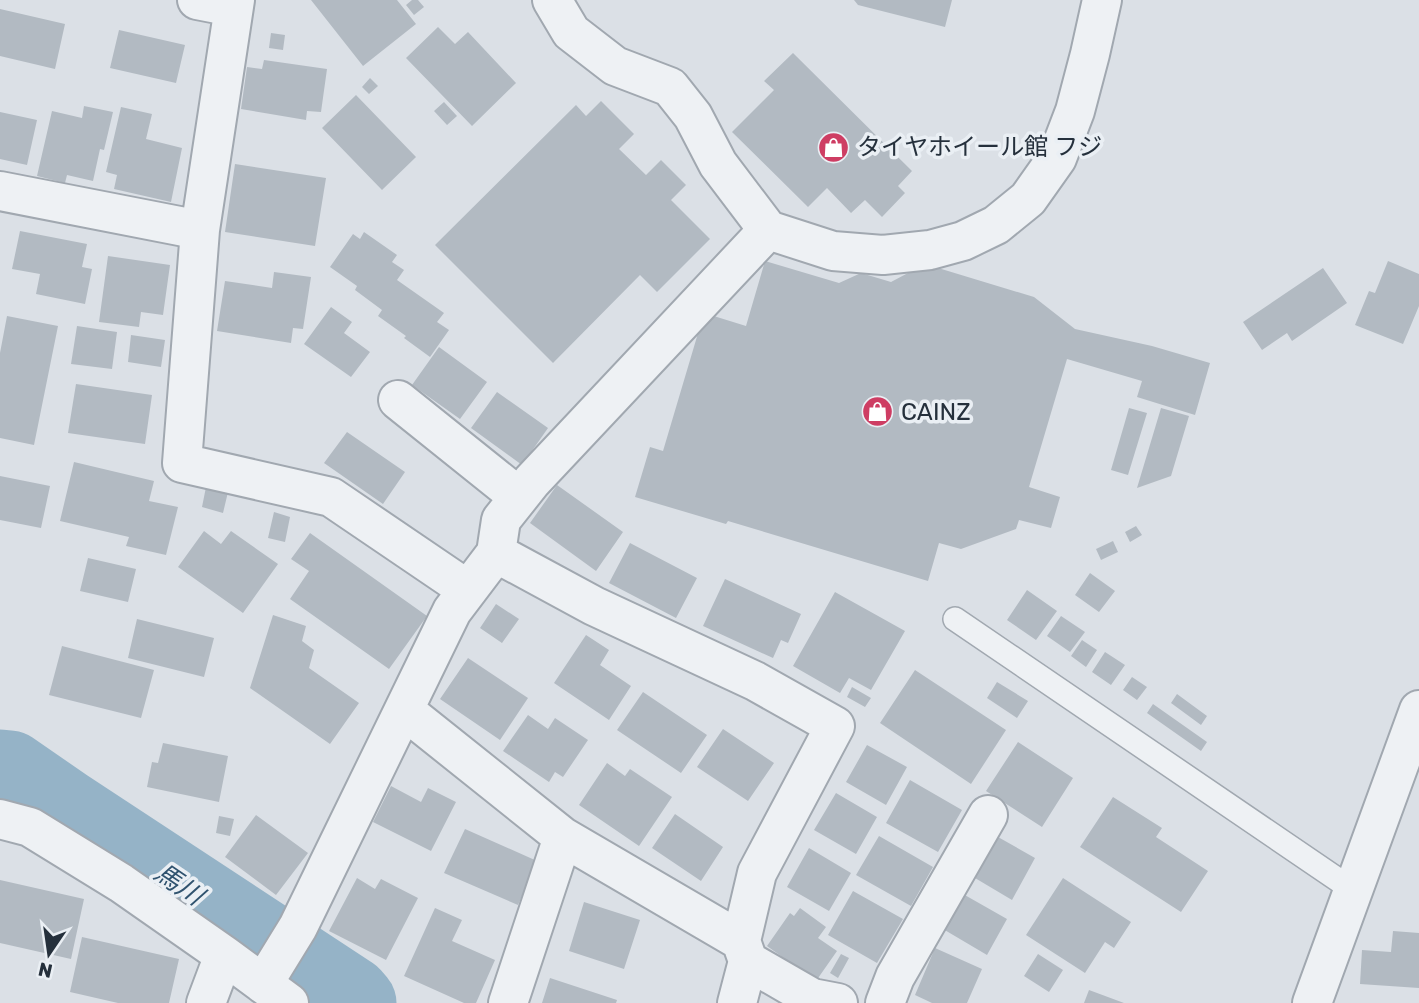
<svg xmlns="http://www.w3.org/2000/svg" width="1419" height="1003" viewBox="0 0 1419 1003" font-family="Rubik,'Noto Sans JP',sans-serif">
  <style>
    .lines { fill: none; stroke-linecap: round; stroke-linejoin: round }
    .river { stroke: #95b3c7; stroke-width: 79 }
    .building { fill: #b2bac2 }
    .service-casing { stroke: #a1a8b0; stroke-width: 26 }
    .minor-casing { stroke: #a1a8b0; stroke-width: 42 }
    .service { stroke: #eef1f4; stroke-width: 23 }
    .minor { stroke: #eef1f4; stroke-width: 38 }
    .labels { text-anchor: middle; stroke-width: 7; stroke-linejoin: round; paint-order: stroke }
    .poi-label { font-size: 24px; fill: #25303c; stroke: #eaeff4; text-anchor: start }
    .water-label { font-size: 26px; font-style: italic; fill: #30536f; stroke: #eaeff4 }
  </style>
  <rect width="100%" height="100%" fill="#dbe0e6"/>
  <g class="lines">
    <path class="river" d="M0,769L10,770L65,808L351,996L357,1003"/>
  </g>
  <path class="building" d="M311,0H397L416,24L363,66Z
    M412,0H418L424,7L414,15L406,5Z
    M854,0H952L945,27L858,5Z
    M0,9L65,24L55,69L0,56Z
    M438,27L455,44L468,32L516,83L472,126L406,58Z
    M119,30L185,45L176,83L110,68Z
    M271,33L285,35L283,50L269,48Z
    M793,53L912,171L898,186L905,193L882,217L865,200L851,213L827,188L808,207L732,132L774,90L764,81Z
    M264,60L327,69L321,112L307,111L306,120L241,109L247,67L262,69Z
    M370,78L378,86L369,94L362,87Z
    M356,95L416,157L382,190L322,128Z
    M601,101L634,134L619,149L646,175L661,160L686,185L671,200L710,239L657,292L640,275L553,363L435,245L576,105L586,116Z
    M444,102L457,116L447,125L434,111Z
    M84,106L113,112L104,150L100,149L93,181L67,175L65,183L37,176L52,111L82,118Z
    M121,107L152,114L146,139L182,148L171,202L114,189L117,175L106,172Z
    M0,112L37,120L27,165L0,159Z
    M235,164L326,178L315,246L225,232Z
    M20,231L87,244L82,267L92,269L85,304L36,294L40,274L12,269Z
    M364,232L397,255L392,262L404,270L397,280L444,313L437,322L449,330L430,357L404,338L406,336L378,316L382,310L355,290L357,286L330,267L353,234L360,239Z
    M108,256L170,265L163,315L141,312L139,327L99,322Z
    M765,261L839,283L861,273L891,282L925,264L1034,297L1075,329L1152,346L1210,363L1195,415L1137,397L1142,381L1067,359L1029,487L1060,497L1051,528L1019,520L1016,529L961,549L939,543L928,581L728,521L726,524L635,497L650,447L663,451L704,313L746,326Z
    M1388,261L1419,274V306L1403,344L1355,325L1369,291L1375,293Z
    M1323,268L1347,303L1292,341L1287,333L1262,350L1243,322Z
    M274,272L311,277L303,329L293,328L291,343L217,331L225,281L272,288Z
    M331,307L352,322L344,333L370,352L351,377L304,344Z
    M7,316L58,326L34,445L0,438V353Z
    M77,326L117,332L112,369L71,364Z
    M131,335L165,340L161,367L128,362Z
    M439,347L487,382L460,419L412,385Z
    M76,384L152,395L145,444L68,433Z
    M497,392L548,428L522,465L471,428Z
    M1129,408L1147,413L1128,475L1111,470Z
    M1161,408L1189,416L1171,476L1137,488Z
    M347,432L405,472L383,504L324,463Z
    M74,462L154,481L149,501L178,507L166,555L126,546L129,537L60,521Z
    M0,476L50,486L41,528L0,520Z
    M557,485L623,532L596,571L530,523Z
    M206,487L228,492L223,513L202,507Z
    M274,512L290,517L285,542L268,538Z
    M1136,526L1142,535L1130,542L1125,532Z
    M204,531L221,544L231,531L278,564L243,613L178,567Z
    M310,533L427,616L389,669L290,599L309,571L291,559Z
    M1113,541L1118,552L1101,560L1096,549Z
    M630,543L697,578L676,618L609,583Z
    M88,558L136,569L128,602L80,591Z
    M1090,573L1115,591L1099,612L1075,595Z
    M725,579L801,614L788,643L781,640L773,658L703,626Z
    M1027,590L1057,611L1036,640L1007,620Z
    M835,592L905,631L871,690L849,678L840,693L793,666Z
    M496,604L519,619L502,643L480,628Z
    M273,615L306,626L302,641L314,650L309,668L359,703L330,744L250,688Z
    M1061,616L1085,632L1070,652L1047,636Z
    M137,619L214,638L204,677L128,658Z
    M586,635L609,650L600,665L631,686L609,720L554,683Z
    M1082,640L1097,650L1086,667L1071,656Z
    M62,646L154,670L141,718L49,695Z
    M1105,652L1125,665L1111,685L1092,672Z
    M468,658L528,698L500,740L440,699Z
    M915,670L1006,730L971,784L880,723Z
    M1132,677L1147,687L1137,700L1123,690Z
    M997,682L1028,701L1017,718L987,698Z
    M852,687L871,698L865,707L847,697Z
    M643,692L707,735L681,773L617,730Z
    M1177,694L1207,716L1201,725L1171,703Z
    M1153,704L1207,742L1201,751L1147,713Z
    M528,715L548,729L555,718L588,740L563,777L555,772L549,782L503,751Z
    M723,729L774,763L748,801L697,767Z
    M1018,742L1073,778L1042,827L986,791Z
    M163,743L228,756L219,802L147,787L152,762L158,763Z
    M867,745L907,767L886,805L846,782Z
    M607,763L625,776L630,769L672,797L639,846L579,805Z
    M910,780L962,810L938,852L886,823Z
    M391,786L421,802L428,788L456,802L431,851L373,822Z
    M836,793L877,817L856,854L814,830Z
    M1113,797L1162,828L1156,837L1208,871L1181,912L1080,847Z
    M675,814L723,847L701,881L652,848Z
    M256,815L308,853L276,895L225,857Z
    M219,816L234,819L230,836L216,833Z
    M465,829L537,861L518,905L444,873Z
    M879,836L933,867L911,906L856,875Z
    M998,837L1035,858L1012,900L975,878Z
    M809,848L851,873L829,911L787,887Z
    M357,878L375,889L381,879L418,898L386,960L329,931Z
    M1063,878L1131,922L1114,948L1105,942L1085,973L1026,935Z
    M0,880L84,899L71,959L0,943Z
    M853,891L903,919L877,963L828,935Z
    M963,894L1007,919L987,955L943,929Z
    M584,902L640,920L624,969L569,951Z
    M435,908L462,920L452,941L495,960L476,1003H464L404,976Z
    M800,908L826,927L818,938L837,951L816,981L767,946L790,913L794,916Z
    M1393,931L1419,933V988L1360,984L1362,950L1391,952Z
    M82,937L179,959L169,1003H118L70,992Z
    M935,948L982,969L967,1003H932L915,995Z
    M841,954L849,958L838,978L830,973Z
    M1038,954L1063,970L1049,992L1024,976Z
    M550,978L617,1000L616,1003H542Z
    M1089,990L1124,1003H1084Z"/>
  <g class="lines">
    <defs>
      <path id="service" d="M955,619L1353,890"/>
      <path id="minor" d="M197,0L233,7
        M235,0L200,230L182,463L331,497L468,590
        M552,0L571,32L615,66L670,87L693,116L718,164L768,230L833,251L883,255L930,250L963,241L996,225L1028,199L1057,158L1075,111L1090,54L1102,0
        M0,191L200,230
        M398,400L519,497
        M496,553L501,520L532,481L768,230
        M404,710L563,837L741,941
        M0,819L30,827L121,883L224,955L289,1003
        M748,961L812,998L838,1003
        M263,984L298,927L452,611L496,553L594,606L755,681L835,726L757,873L741,941L748,961L737,1003
        M206,1003L224,955
        M508,1003L563,837
        M885,1003L895,977L988,815
        M1312,1003L1419,710"/>
    </defs>
    <use href="#service" class="service-casing"/>
    <use href="#minor" class="minor-casing"/>
    <use href="#service" class="service"/>
    <use href="#minor" class="minor"/>
  </g>
  <defs>
    <symbol id="shop-disc" viewBox="-11 -11 22 22"><circle r="9.5" fill="#ce3d63" stroke="#eaeff4"/><path d="M-5-2.5h2.3a2.7 3.5 0 0 1 5.4 0H5L5.5 6h-11ZM-1.5-2.5h3a1.5 2.3 0 0 0-3 0Z" fill="#fff"/></symbol>
  </defs>
  <g fill-rule="evenodd">
    <use href="#shop-disc" x="816" y="130" width="35" height="35"/>
    <use href="#shop-disc" x="860" y="394" width="35" height="35"/>
  </g>
  <g class="labels">
    <g class="poi-label">
      <text x="857" y="155">タイヤホイール館 フジ</text>
      <text x="901" y="420">CAINZ</text>
    </g>
    <g class="water-label">
      <text transform="translate(179 884) rotate(34)" y="9">馬川</text>
    </g>
  </g>
  <g transform="translate(49 954) rotate(193)" stroke="#eaeff4" stroke-width="5" paint-order="stroke">
  <path d="M0-5L12 26L0 18L-12 26Z" fill="#25303c"/>
  <text y="-10" font-size="19" font-weight="bold" text-anchor="middle" fill="#25303c">N</text>
  </g>
</svg>
